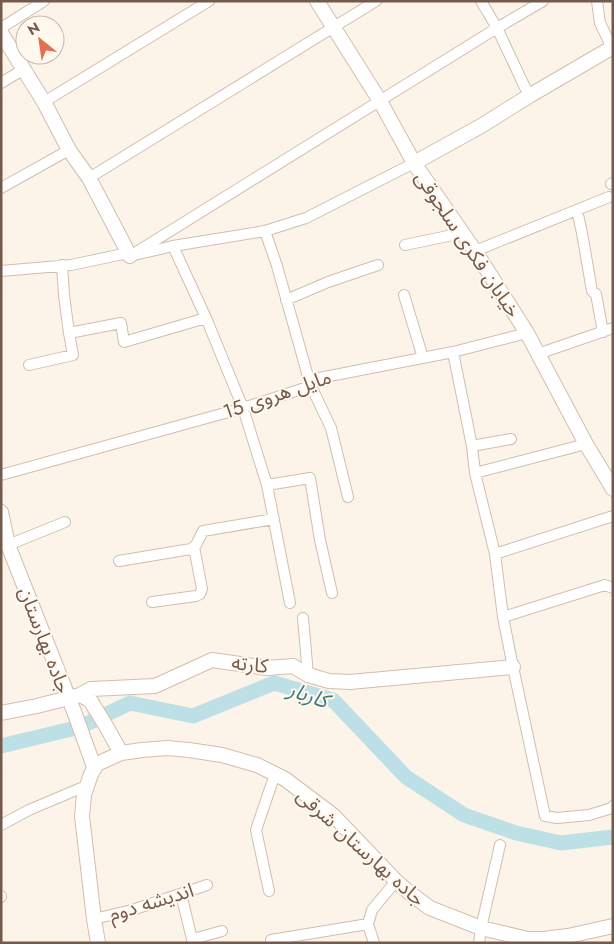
<svg xmlns="http://www.w3.org/2000/svg" width="614" height="944" viewBox="0 0 614 944" font-family="Jost,'Noto Sans Arabic',sans-serif">
  <style>
    .lines { fill: none; stroke-linecap: round; stroke-linejoin: round }
    .river { stroke: #bce0e5; stroke-width: 15 }
    .street-casing { stroke: #d0beb0; stroke-width: 12 }
    .secondary-casing { stroke: #d2beae; stroke-width: 16 }
    .street { stroke: #fff; stroke-width: 10 }
    .secondary { stroke: #fff; stroke-width: 14 }
    .labels { text-anchor: middle; stroke-width: 4; stroke-linejoin: round; paint-order: stroke }
    .street-label { font-size: 20px; fill: #755a4c; stroke: #fef8ee }
    .water-label { font-size: 21px; font-style: italic; fill: #437781; stroke: #fef8ee }
  </style>
  <rect width="100%" height="100%" fill="#fcf4e8"/>
  <g class="lines">
    <path class="river" d="M1,746L80,727L130,703L193,716L274,683L333,700L406,777L464,815L516,833L561,843L613,837"/>
    <defs>
      <path id="street" d="M481,1L497,28L529,96
        M597,1L600,23L612,48
        M1,28L44,1
        M1,83L24,69
        M44,102L209,1
        M89,178L376,1
        M611,184L613,183
        M1,188L69,150
        M577,210L582,233L592,291L596,294L603,332
        M265,231L277,266L309,380
        M405,245L462,233
        M173,246L206,318L243,408L267,485L290,603
        M475,251L609,197
        M130,256L497,28L543,1
        M62,265L64,295L69,333
        M1,271L71,265L123,254L130,256L173,246L265,231L306,218L414,163
        M404,295L423,358
        M286,300L328,282L378,265
        M453,352L472,446L475,473L495,554L503,617L513,667L545,816L557,818L589,815L612,808L613,806
        M538,354L613,328
        M29,365L73,355L69,333L121,323L124,342L206,318
        M311,386L331,428L348,497
        M472,446L511,439
        M475,473L586,444
        M1,475L243,408L311,386L309,380L453,352L527,333
        M267,485L310,478L320,540L332,593
        M8,545L65,522
        M495,554L613,516
        M119,561L191,549L196,545L203,531L274,519
        M152,602L196,596L200,594L202,589L194,547
        M503,617L605,585L613,588
        M303,618L308,675
        M1,825L29,810L88,785
        M269,891L256,830L275,774
        M181,894L193,943
        M1,896V897
        M94,919L132,910L207,885
        M193,939L222,931
        M272,943L271,940L368,924
        M374,943L368,924L372,910L396,881
        M479,943L481,928L500,845"/>
      <path id="secondary" d="M317,1L380,101L414,163L475,251L527,333L586,444L613,489
        M1,33L44,102L69,150L89,178L130,256
        M414,163L481,126L529,96L613,47
        M1,512L8,545L75,714L94,767
        M80,695L91,689L155,686L212,660L267,668L293,666L308,675L329,681L350,682L513,667
        M1,713L37,706L80,695L90,700L106,726L121,753
        M98,943L94,919L82,816L84,795L91,774L97,764L121,753L142,750L167,748L189,750L222,755L257,765L285,779L334,816L396,881L411,894L430,908L481,928L528,939H543L568,936L613,926"/>
    </defs>
    <use href="#street" class="street-casing"/>
    <use href="#secondary" class="secondary-casing"/>
    <use href="#street" class="street"/>
    <use href="#secondary" class="secondary"/>
  </g>
  <g class="labels">
    <g class="street-label">
      <text transform="translate(468 244) rotate(56)" y="7">خیابان فکری سلجوقی</text>
      <text transform="translate(277 394) rotate(-19)" y="7">مایل هروی 15</text>
      <text transform="translate(45 640) rotate(69)" y="7">جاده بهارستان</text>
      <text transform="translate(250 664) rotate(6)" y="7">کارته</text>
      <text transform="translate(361 847) rotate(42)" y="7">جاده بهارستان شرقی</text>
      <text transform="translate(151 902) rotate(-17)" y="7">اندیشه دوم</text>
    </g>
    <g class="water-label">
      <text transform="translate(308 695) rotate(19)" y="7">کاربار</text>
    </g>
  </g>
  <rect width="614" height="944" fill="none" stroke="#755a4c" stroke-width="5"/>
  <g transform="translate(40 40) rotate(330)"><circle r="24" fill="#fef8ee" stroke="#c7b9ad"/>
  <path d="M0-4L9 19L0 12L-9 19Z" fill="#e27051"/>
  <text y="-8" font-size="14" font-weight="bold" text-anchor="middle" fill="#755a4c">N</text>
  </g>
</svg>
